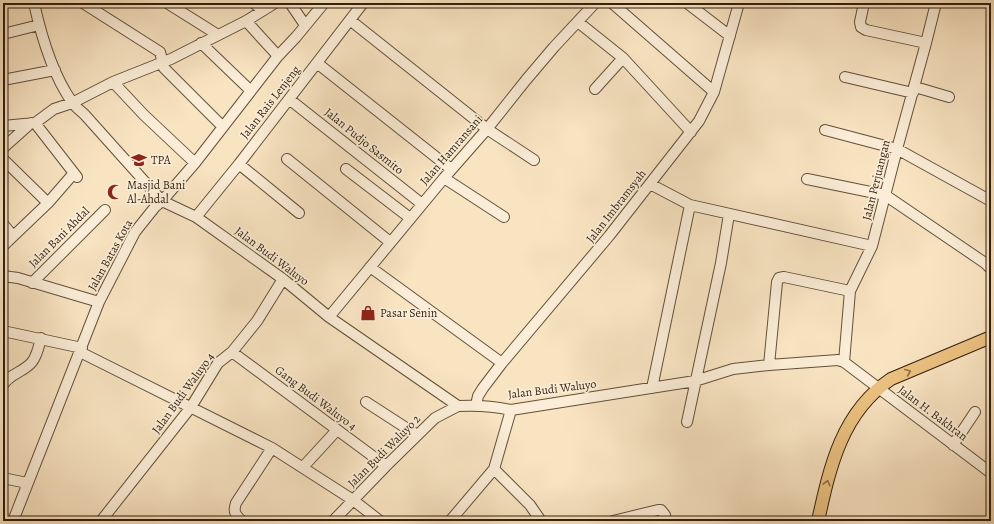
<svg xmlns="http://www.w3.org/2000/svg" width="994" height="524" viewBox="0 0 994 524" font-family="Alegreya,serif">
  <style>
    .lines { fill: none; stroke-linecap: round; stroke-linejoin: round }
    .minor-casing { stroke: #62503a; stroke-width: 12 }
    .major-casing { stroke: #301f0c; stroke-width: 14 }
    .minor { stroke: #fbedd7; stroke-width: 10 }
    .major { stroke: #ecc281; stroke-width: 12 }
    .oneway { stroke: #8e7046 }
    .labels { text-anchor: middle; stroke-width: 3.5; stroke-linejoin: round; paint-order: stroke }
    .street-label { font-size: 12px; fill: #301f0c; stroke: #fbedd7 }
    .poi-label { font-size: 12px; fill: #301f0c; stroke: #fbedd7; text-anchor: start }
  </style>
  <rect width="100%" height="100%" fill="#f9e4c2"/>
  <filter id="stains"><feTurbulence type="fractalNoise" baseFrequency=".005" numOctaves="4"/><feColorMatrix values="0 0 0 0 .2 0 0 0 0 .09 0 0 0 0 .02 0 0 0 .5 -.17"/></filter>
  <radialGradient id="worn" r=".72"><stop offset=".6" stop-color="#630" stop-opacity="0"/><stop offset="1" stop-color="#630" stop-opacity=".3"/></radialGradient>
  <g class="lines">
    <defs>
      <path id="minor" d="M34,3C41,35 53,75 72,102C75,107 81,111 85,115L162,201L196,217L283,279L329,317L458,406C477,405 493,406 511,410L695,381L733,369L769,365L838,360L844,362L991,473
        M83,3L160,52L164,68L222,126
        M167,3L218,35
        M254,3L262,10
        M290,3L305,25
        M612,3L714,92
        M687,3L730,36
        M864,3L860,22L861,27L866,30L926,43
        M350,20L487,129L534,160
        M246,21L278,56
        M578,22L623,58L691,132
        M3,34L39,25
        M201,43L251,91
        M317,63L451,169
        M845,77L913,93
        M3,80L55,70
        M113,82L144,115L195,163
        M915,87L949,97
        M595,89L623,58
        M289,99L422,204
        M35,123L77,177
        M3,126L35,123L54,109L72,103L113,82L171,59L246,21L275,3
        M825,130L897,149L991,201
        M3,148L31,123
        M3,159L48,203
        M287,159L390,242
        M239,164L299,213
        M346,169L410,218
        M444,178L504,217
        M807,179L885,195L985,263L991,269
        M650,184L690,205L872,246
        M196,217L239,164L363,3
        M3,224L13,236
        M3,246L48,203L74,173
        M370,267L502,363
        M3,276L18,278L99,302
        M32,283L105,210
        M329,317L444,178L487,129L526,80L554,47L595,3
        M3,331L82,348
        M80,352L272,448L353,500L380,521
        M232,352L386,466
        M844,362L850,291L872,246L897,149L926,43L936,3
        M769,365L777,282L779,278L784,277L850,291
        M3,385C9,374 24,372 32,362C37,356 39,346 41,338
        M652,388L690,205
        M366,402L417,435
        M476,405L478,396L483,388L502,363L609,236L699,121L714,92L739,3
        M687,422L721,263L729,214
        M953,445L975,412
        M303,467L337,430
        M494,469L530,505L541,521
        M3,478L27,483
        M13,521L99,302L135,232L155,207L162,201L195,163L278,56L296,37L324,3
        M101,521L191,407L218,363L232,352L257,321L283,279
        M242,521C235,515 233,511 236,503L272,448
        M333,521L386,466L435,418L458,406
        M450,521L494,469L511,410
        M613,521L658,510H661L665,515L666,521"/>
      <path id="major" d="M818,521C830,466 842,412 891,379L991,337"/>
    </defs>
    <use href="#minor" class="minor-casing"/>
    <use href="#major" class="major-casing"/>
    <use href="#minor" class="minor"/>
    <use href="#major" class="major"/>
  </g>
  <defs><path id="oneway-chevron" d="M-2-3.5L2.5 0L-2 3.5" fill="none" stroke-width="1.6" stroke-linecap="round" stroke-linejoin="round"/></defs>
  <g class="oneway">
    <use href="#oneway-chevron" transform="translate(908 372) rotate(-23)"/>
    <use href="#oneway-chevron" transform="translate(827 483) rotate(-76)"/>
  </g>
  <defs>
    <symbol id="school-bare" viewBox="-9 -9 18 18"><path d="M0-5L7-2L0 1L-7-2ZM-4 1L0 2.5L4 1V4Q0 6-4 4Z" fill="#8f2418" stroke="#fbedd7" stroke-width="2.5" paint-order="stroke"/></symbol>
    <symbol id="mosque-bare" viewBox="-9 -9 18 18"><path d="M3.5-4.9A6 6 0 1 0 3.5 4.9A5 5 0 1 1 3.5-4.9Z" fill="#8f2418" stroke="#fbedd7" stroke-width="2.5" paint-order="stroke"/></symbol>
    <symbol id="shop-bare" viewBox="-9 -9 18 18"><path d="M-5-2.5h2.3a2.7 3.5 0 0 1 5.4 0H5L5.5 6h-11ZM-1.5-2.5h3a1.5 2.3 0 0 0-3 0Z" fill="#8f2418" stroke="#fbedd7" stroke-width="2.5" paint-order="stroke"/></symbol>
  </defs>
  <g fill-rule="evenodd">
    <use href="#school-bare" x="128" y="149" width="22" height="22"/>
    <use href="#mosque-bare" x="104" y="181" width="22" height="22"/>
    <use href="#shop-bare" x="357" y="302" width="22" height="22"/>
  </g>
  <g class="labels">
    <g class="street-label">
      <text transform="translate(270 102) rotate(-52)" y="4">Jalan Rais Lenjeng</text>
      <text transform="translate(364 141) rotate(39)" y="4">Jalan Pudjo Sasmito</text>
      <text transform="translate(451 150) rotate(-49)" y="4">Jalan Hamransani</text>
      <text transform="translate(876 180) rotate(-76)" y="4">Jalan Perjuangan</text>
      <text transform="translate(616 206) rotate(-52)" y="4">Jalan Imbramsyah</text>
      <text transform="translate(59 237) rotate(-45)" y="4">Jalan Bani Ahdal</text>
      <text transform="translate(110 255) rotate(-61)" y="4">Jalan Batas Kota</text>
      <text transform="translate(272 256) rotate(37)" y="4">Jalan Budi Waluyo</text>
      <text transform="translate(552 389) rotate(-7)" y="4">Jalan Budi Waluyo</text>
      <text transform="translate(183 393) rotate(-54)" y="4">Jalan Budi Waluyo 4</text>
      <text transform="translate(316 398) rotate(37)" y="4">Gang Budi Waluyo 4</text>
      <text transform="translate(933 413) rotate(37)" y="4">Jalan H. Bakhran</text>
      <text transform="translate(384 451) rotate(-45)" y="4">Jalan Budi Waluyo 2</text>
    </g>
    <g class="poi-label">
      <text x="151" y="164">TPA</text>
      <text x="127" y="189">Masjid Bani<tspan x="127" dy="14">Al-Ahdal</tspan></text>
      <text x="380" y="317">Pasar Senin</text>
    </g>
  </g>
  <rect width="994" height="524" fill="none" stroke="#f9e4c2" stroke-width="16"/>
  <rect x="4" y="4" width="986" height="516" fill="none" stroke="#301f0c" stroke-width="2"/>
  <rect x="8" y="8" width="978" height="508" fill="none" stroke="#301f0c"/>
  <rect width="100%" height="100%" filter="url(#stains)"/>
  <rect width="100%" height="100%" fill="url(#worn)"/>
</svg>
